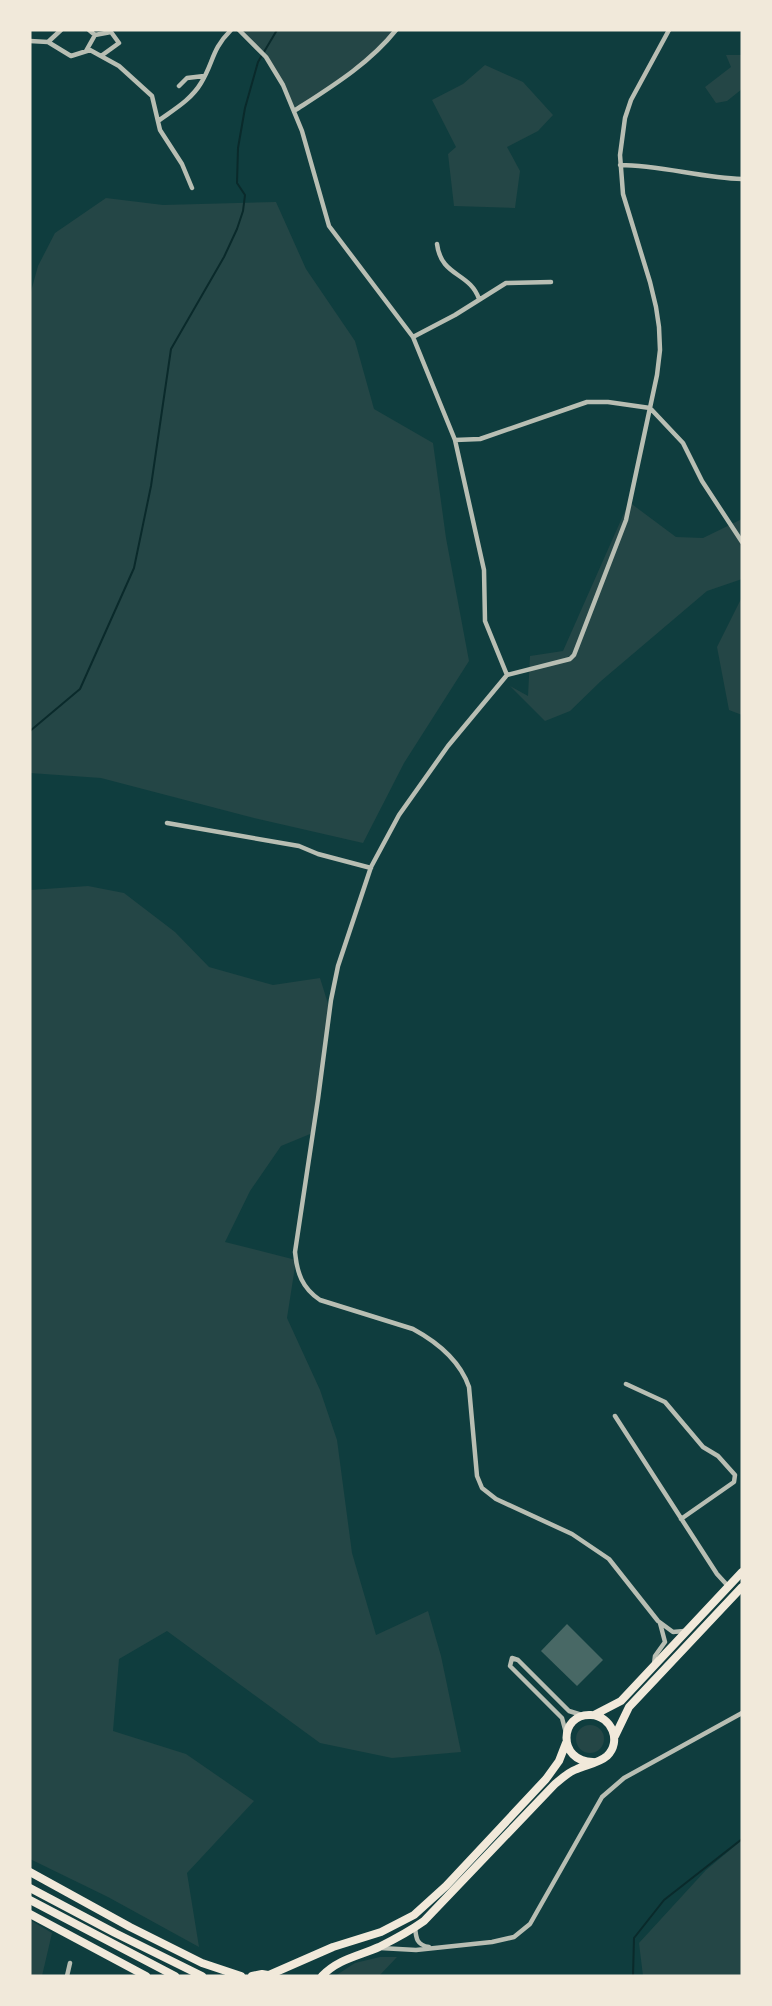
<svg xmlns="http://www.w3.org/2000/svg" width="772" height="2006" viewBox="0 0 772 2006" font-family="Montserrat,sans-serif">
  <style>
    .green { fill: #244646 }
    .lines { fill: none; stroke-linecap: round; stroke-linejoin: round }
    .stream { stroke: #0a2a2b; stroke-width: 2 }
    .building { fill: #486865 }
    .minor { stroke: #b8beb3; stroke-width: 4.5 }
    .primary { stroke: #f1e9da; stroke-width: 8 }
    .motorway { stroke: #f1e9da; stroke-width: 8 }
  </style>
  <rect width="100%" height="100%" fill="#0f3d3e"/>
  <path class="green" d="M240,30H396L373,55L294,111L275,70Z
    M726,55H742V89L727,101L716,103L705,87L731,67Z
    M485,65L523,82L553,115L538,131L507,147L520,171L515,208L454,206L448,154L456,147L432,100L463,84Z
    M106,198L163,205L276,202L306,269L355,341L374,409L433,443L446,538L469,661L404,763L363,843L254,818L101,778L30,773V295L38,266L55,233Z
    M629,502L676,537L703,538L742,519V579L707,591L601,681L570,711L545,721L510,686L528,696L530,656L563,651Z
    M742,597V715L729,710L717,647Z
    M88,886L124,893L175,932L209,967L273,985L320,978L329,1007L315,1132L281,1146L250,1191L225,1242L296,1260L287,1318L320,1390L337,1440L352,1553L376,1635L428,1611L441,1656L461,1752L392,1758L320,1743L167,1631L119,1659L113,1731L186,1754L254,1801L187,1873L199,1947L108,1897L30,1859V890Z
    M576 1739a14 14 0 1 1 28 0a14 14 0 1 1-28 0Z
    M742,1840V1976H643L639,1943L706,1870Z
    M30,1920L52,1933L42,1976H30Z
    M380,1957H397L379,1976H335L355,1963Z"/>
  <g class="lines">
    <path class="stream" d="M30,731L80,689L134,568L151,486L171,349L224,257L237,229L243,211L245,195L237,183L238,148L245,108L258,62L277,30
      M633,1976L634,1938L664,1900L742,1839"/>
  </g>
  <path class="building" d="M567,1624L603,1660L577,1686L541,1651Z"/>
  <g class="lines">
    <path class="minor" d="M239,30L266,57L283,85L302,131L329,226L413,337L455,440L484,570L485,621L507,675
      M669,30L631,100L625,118L620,155L623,194L650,282L656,307L659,327L660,350L657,375L626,520L574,655L570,659L507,675L448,746L399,815L371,867L338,966L331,1000L318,1099L295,1252C297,1273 302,1288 320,1300L413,1329C437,1342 460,1361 469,1387L477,1476L482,1488L496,1499L572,1534L609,1559L658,1621L673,1632L684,1631
      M95,35L111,32L119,43L101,56
      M30,41L48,42L71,56L90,50L119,66L152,96L160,130L182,164L192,188
      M48,42L61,30
      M86,51L95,35L89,30
      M179,86L187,78L204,76
      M294,111C331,87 369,64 396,30
      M158,121C173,110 191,100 201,83C214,62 211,50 231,30
      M620,165C661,165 701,178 742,179
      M437,244C441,277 470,272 479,299
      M413,337L455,315L506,283L551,282
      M650,408L683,443L702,481L742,542
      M455,440L480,439L587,402H608L650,408
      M167,823L299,846L318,854L371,868
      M626,1384L665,1402L703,1447L718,1456L735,1475L734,1482L681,1519
      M615,1416L717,1574L728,1586
      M654,1664L655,1656L665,1642L660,1623
      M566,1733L562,1718L510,1666L512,1658L518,1660L569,1711L582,1715
      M415,1927C416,1939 417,1945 429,1947
      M380,1948L416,1950L492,1942L514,1937L530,1924L602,1797L624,1778L742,1713
      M67,1976L70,1963"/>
    <path class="primary" d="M594,1715L621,1701L742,1572
      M615,1736L629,1707L742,1587
      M269,1975L333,1947L381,1932L414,1915L446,1886L546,1779L559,1761L566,1743
      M252,1976L262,1974L274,1976
      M322,1976C338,1959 359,1956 379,1947C395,1939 410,1931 424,1921L554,1785C561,1779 568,1772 577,1769C586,1765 599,1763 607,1756C622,1742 612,1716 591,1715C559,1713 557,1762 593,1762"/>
    <path class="motorway" d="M30,1872L130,1927L202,1963L241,1976
      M30,1888L115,1933L202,1976
      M30,1900L175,1976
      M30,1914L146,1976"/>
  </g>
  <rect width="772" height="2006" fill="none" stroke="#f1e9da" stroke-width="63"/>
</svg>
